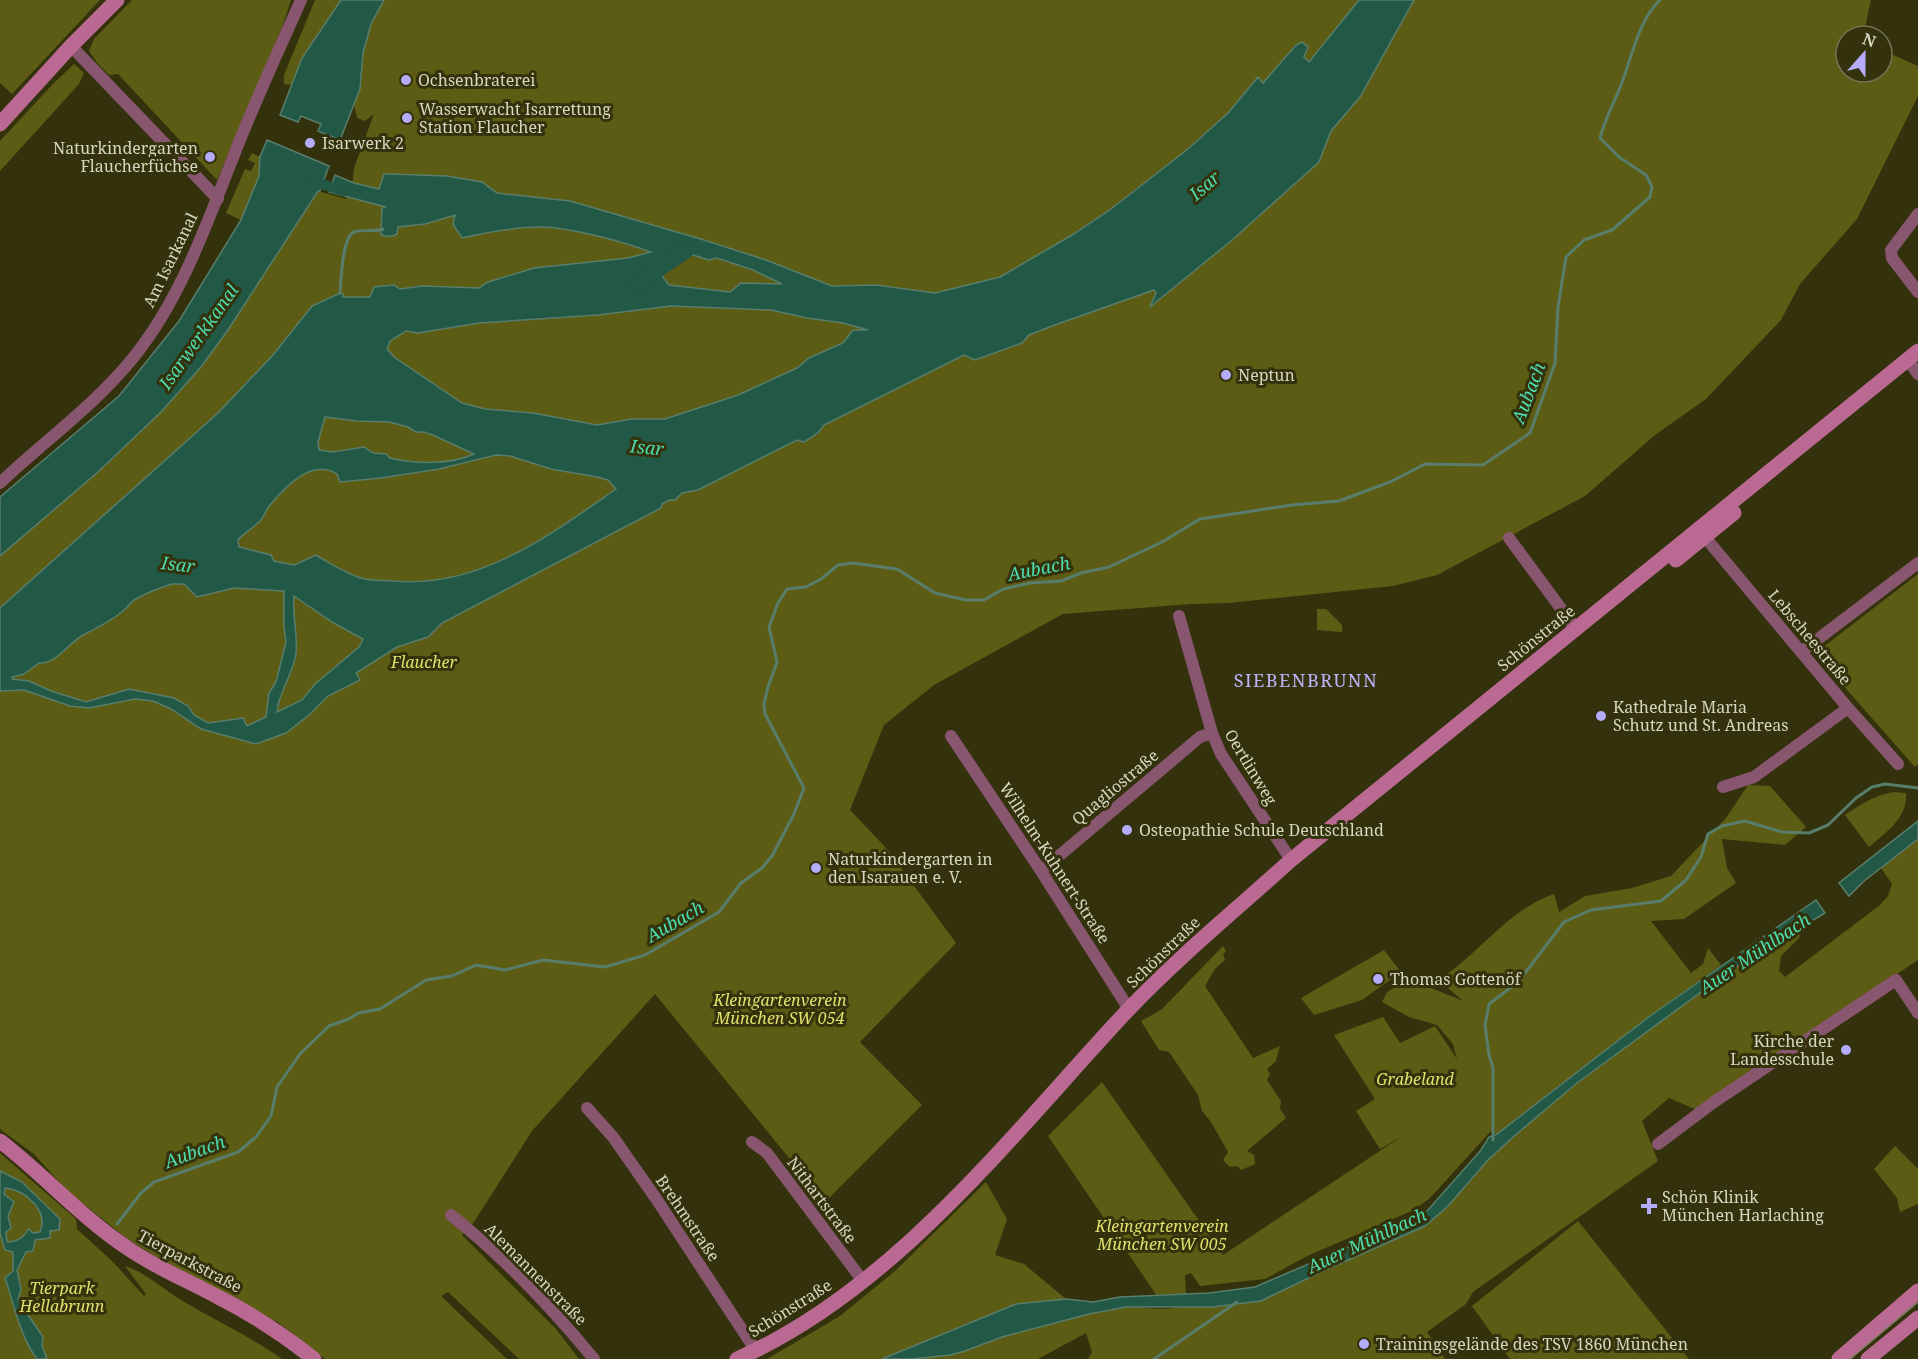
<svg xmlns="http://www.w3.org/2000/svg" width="1918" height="1359" viewBox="0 0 1918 1359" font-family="'Noto Serif',serif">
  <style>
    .green { fill: #5d5c14 }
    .water { fill: #225846; stroke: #587e6b; stroke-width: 1.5; fill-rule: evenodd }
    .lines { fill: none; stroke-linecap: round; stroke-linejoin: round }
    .stream { stroke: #587e6b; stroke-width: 3 }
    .canal { stroke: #225846; stroke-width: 10 }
    .river { stroke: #225846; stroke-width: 18 }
    .street { stroke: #895670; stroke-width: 12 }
    .secondary { stroke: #ba6993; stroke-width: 15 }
    .tram { stroke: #838265; stroke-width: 1.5 }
    .poi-dot { fill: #b4acf9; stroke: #33320c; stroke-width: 2 }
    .labels { text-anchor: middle; stroke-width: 6; stroke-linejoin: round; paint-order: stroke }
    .poi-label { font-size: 16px; fill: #d7d7c2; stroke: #33320c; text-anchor: start }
    .street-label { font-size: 16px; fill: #d7d7c2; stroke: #33320c }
    .park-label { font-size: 16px; font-style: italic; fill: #e1e06c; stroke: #33320c }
    .water-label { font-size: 18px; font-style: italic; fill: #4ddcaf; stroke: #33320c }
    .neighbourhood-label { font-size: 18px; letter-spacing: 1.5px; fill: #bcb5fc; stroke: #33320c }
  </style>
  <rect width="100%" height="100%" fill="#33320c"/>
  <path class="green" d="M0,0H100L12,94L0,83Z
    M132,0H291L283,25L217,180L118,74L109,75L98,64L89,51L94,39Z
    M315,0H1871L1863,36H1846V72H1882V50L1918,66V96L1857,219L1800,284L1781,320L1706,399L1655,435L1585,496L1437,575L1393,586L1228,603L1191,604L1063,614L934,685L884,725L850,810L887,849L956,943L860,1042L922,1105L825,1202L655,994L532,1131L474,1222L462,1235L556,1329L579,1359H519L448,1292L441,1296L507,1359H325L279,1323L165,1262L129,1240L67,1191L35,1155L0,1129V497L119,396L179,321L216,261L292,231L318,191L346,199L353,180L354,168L374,114L365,121L357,118L354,105L359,91L299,66L291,85L284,84V75Z
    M74,64L84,73L79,84L0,171V141L53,84Z
    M252,153L260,157L259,176L241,220L226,213L245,169L251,171L255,163L248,160Z
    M1918,574V764L1915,767L1817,656L1818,651Z
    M1317,609H1326L1342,625V632L1317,630Z
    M1748,785L1770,786L1806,827L1785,845L1722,839L1727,868L1736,883L1684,919L1651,921L1691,973L1703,964L1708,948L1721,965L1650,1016L1497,1134L1490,1132L1430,1198L1414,1210L1307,1256L1265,1279L1200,1286L1191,1273L1185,1275L1186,1294L1157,1296L1048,1136L1102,1082L1223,1255L1401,1137L1380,1149L1356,1111L1375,1099L1334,1035L1383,1017L1400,1043L1435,1026L1457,1059L1453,1044L1437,1025L1409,1017L1382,1002L1387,992L1409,979L1463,1001L1448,988L1432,984C1476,959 1506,910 1554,894L1559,912L1585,896L1632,888L1671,876L1726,818Z
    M1894,792L1906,793C1908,818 1886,832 1869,847L1845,815C1861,804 1875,795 1894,792Z
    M1918,839V960L1790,1045L1697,1110L1669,1098L1642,1121L1658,1161L1473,1292L1466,1304L1427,1332L1445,1359H1088L1092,1352L1086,1333L1038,1359H912L965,1351L1002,1337L1089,1314L1126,1307L1162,1309L1261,1301L1323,1271L1425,1226L1448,1206L1488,1160L1513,1137L1577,1083L1734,968L1804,925L1799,938L1781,956L1779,971L1785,977L1880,905L1888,896L1892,884L1881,868Z
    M1223,946L1226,951L1223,954L1225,960L1215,969L1205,986L1253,1058L1280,1046L1276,1061L1267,1069L1270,1074L1267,1080L1281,1101L1280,1109L1286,1118L1247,1151L1254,1155L1255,1164L1241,1170L1237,1166L1230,1167L1223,1160L1228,1152L1211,1122L1202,1111L1198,1095L1169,1052L1159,1050L1141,1021L1161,1010Z
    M1384,950L1401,972L1362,1000L1314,1015L1301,998Z
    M1895,1146L1918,1169V1204L1900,1212L1897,1198L1874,1169Z
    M0,1153L76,1219L77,1229L113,1262L144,1296L146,1294L125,1266C145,1272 163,1289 181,1300C214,1320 250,1336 282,1359H0Z
    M986,1182L1007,1219L995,1255L1024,1264L1066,1299L1016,1304L882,1359H767L840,1316L895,1271Z
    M1578,1221L1689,1359H1510L1472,1306Z"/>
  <path class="water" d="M341,0H384L371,24L363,53L360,89L340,140L318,131L321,124L301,116L298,122L280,115L302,58Z
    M1359,0H1414L1360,97L1331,131L1319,162L1231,241L1150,307L1156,293L1154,290L1052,326L1029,335L1022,343L975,360L964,355L824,425L818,433L804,442L797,440L698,490L682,493L675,500H669L662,504L661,508L442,623L428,637L397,647L356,673L360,680L328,696L309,715L286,733L256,744L201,729L171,709L153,701L135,699L89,708L70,706L24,690L0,691V608L218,413L273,355L312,306L340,293L343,294V297H370L374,287L394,285L400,289L422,286L479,288L488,282L534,268L628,258L651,252C624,242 569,227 541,227C514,227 488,232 462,238L453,224L455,215L425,224L398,227L397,234C391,237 388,237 381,235L382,208L386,207L329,192L335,175L354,183L379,189L384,174H389L447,176L482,182L497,193L570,201L704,240L766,260L832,286L876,285L935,293L1000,277L1072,235L1111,209L1188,149L1228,113L1258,77L1263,83L1296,45L1302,42L1308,47L1304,57L1309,62ZM690,254L709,260L717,258L753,270L782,284L741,283L730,292L669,285L656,268L682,255ZM671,306L771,310L807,318L843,323L868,330H853L843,343L809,358L797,368L738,395L665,419H632L597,425L533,413L485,409L462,403L394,357L387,349L390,341L406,331L418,333L479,323L598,315ZM325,417L357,421L389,422L408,427L416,432H424L435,436L474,454C450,465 415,464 390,458L386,454L373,453L364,447L333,452L319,450L318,442ZM496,455L510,456L551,469L597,477L608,480L616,489C550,535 479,589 393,581C383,580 371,581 361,578C345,573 331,564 316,555L294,565L274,561L271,555L239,547L238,540C244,533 253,528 260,521C264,517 266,510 270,505C286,486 312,458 337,474L340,482L381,478L439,469ZM172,584H184L197,597L234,588L284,591V626L286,642L276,682L269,693L266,717L247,726L243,718L208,723L194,715L188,706L174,698L129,689L86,702L51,691L29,681L12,679V677L24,674L39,663C57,664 70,641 85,634C97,628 114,619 124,610C128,607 130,603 134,600C146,593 159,588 172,584ZM294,596L332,622L363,639L359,647L315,684L302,700L277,712C278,693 294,673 296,653C298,634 292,615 294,596Z
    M267,140L329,166L320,191H318L228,330L201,367L162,411L98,472L0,556V497L119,396L179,321L241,220L259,176L260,157Z
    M1918,821V839L1864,881L1849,896L1839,883Z
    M1816,900L1825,913L1734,968L1577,1083L1513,1137L1488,1160L1448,1206L1425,1226L1323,1271L1261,1301L1212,1307H1126L1089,1314L1002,1337L965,1351L950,1355L912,1359H882L1016,1304L1066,1299L1093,1302L1120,1297L1209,1293L1255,1287L1420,1216L1428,1210L1481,1150L1489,1137L1497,1134L1650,1016Z
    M0,1171L22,1182L60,1219L59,1230L50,1231V1238L35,1240L33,1251L26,1252L17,1270L21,1289L18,1300L43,1337L42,1346L47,1359H37C20,1337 14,1304 5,1278L13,1271V1252L5,1250L0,1233ZM5,1188C25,1190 49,1210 40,1232L33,1233L28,1229C24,1238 17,1242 7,1242L6,1232L11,1228L8,1216L14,1202L4,1194Z"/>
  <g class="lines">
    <path class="stream" d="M340,293C341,280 342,237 354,232C364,229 374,232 383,229
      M1493,1140V1068L1489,1055L1485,1025L1489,1004L1518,982L1564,922L1591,910L1661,901L1686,880L1701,857L1708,834L1722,826L1745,821L1782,832L1809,833L1828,825L1856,798L1872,787L1885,784L1918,788
      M117,1224L141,1193L154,1182L238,1152L256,1137L271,1116L277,1087L300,1054L329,1026L349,1019L358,1013L380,1009L426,980L452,976L476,965L505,970L543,960L605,967L645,955L719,912L741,883L762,868L772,856L794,814L804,788L765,714L764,704L768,687L777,662L769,627L778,603L787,589L806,587L821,579L838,565L853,563L897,569L935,593L966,600H984L1003,589L1030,583L1061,581L1081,573L1109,567L1162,542L1200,519L1292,505L1339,501L1390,482L1425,464L1483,465L1530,433L1555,363L1558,307L1566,257L1584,240L1612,230L1650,197L1652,187L1646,175L1619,157L1600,138C1605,119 1614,103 1621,85C1632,57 1638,21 1660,0
      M1154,1359L1237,1302"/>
    <path class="canal" d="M309,184H322L343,191"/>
    <path class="river" d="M636,283L685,250"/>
    <path class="street" d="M71,46L218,199
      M1918,214L1891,250L1892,258L1918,292
      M1908,360L1918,374
      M0,483C44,441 94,406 133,358C181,299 206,225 234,155C254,103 278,52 301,0
      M1699,530L1848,708L1898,764
      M1509,538L1576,629
      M1179,616L1212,733L1221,754L1291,860
      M1801,652L1918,563
      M951,736L1041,871L1129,1009
      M1723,787L1754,777L1848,708
      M1041,871L1200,737L1212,733
      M587,1108L613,1137L657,1200L756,1351
      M752,1142L767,1153L863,1281
      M1658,1144L1714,1102L1896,980L1918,1013
      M451,1215C504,1257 551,1307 594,1359"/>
    <path class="secondary" d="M0,124L71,46L117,0
      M1676,560L1734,513
      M0,1141C43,1174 80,1216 126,1247C154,1267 187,1280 218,1297C252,1314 284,1335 314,1359
      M737,1359C894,1290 1012,1134 1127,1011C1178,957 1236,910 1291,860L1918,351
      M1839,1359L1918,1291
      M1868,1359L1918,1318"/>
    <path class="tram" d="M1850,1359L1918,1302"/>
  </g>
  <g class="poi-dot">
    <circle cx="406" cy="80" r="6"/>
    <circle cx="407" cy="118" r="6"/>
    <circle cx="310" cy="143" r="6"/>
    <circle cx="210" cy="157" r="6"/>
    <circle cx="1226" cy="375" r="6"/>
    <circle cx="1601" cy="716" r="6"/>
    <circle cx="1127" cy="830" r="6"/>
    <circle cx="816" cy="868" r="6"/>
    <circle cx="1378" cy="979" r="6"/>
    <circle cx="1846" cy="1050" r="6"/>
    <path d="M1646 1197h6v6h6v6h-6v6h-6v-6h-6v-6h6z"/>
    <circle cx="1364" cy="1344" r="6"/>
  </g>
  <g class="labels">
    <g class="poi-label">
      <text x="418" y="86">Ochsenbraterei</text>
      <text x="419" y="115">Wasserwacht Isarrettung<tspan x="419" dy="18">Station Flaucher</tspan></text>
      <text x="322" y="149">Isarwerk 2</text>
      <text x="198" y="154" text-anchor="end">Naturkindergarten<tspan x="198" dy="18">Flaucherfüchse</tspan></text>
      <text x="1238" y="381">Neptun</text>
      <text x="1613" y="713">Kathedrale Maria<tspan x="1613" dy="18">Schutz und St. Andreas</tspan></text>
      <text x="1139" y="836">Osteopathie Schule Deutschland</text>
      <text x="828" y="865">Naturkindergarten in<tspan x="828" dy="18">den Isarauen e. V.</tspan></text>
      <text x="1390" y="985">Thomas Gottenöf</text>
      <text x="1834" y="1047" text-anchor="end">Kirche der<tspan x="1834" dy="18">Landesschule</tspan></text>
      <text x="1662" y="1203">Schön Klinik<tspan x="1662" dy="18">München Harlaching</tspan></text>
      <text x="1376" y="1350">Trainingsgelände des TSV 1860 München</text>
    </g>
    <g class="street-label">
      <text transform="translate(170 260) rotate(-64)" y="6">Am Isarkanal</text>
      <text transform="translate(1810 637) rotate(50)" y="6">Lebscheestraße</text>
      <text transform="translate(1536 638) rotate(-39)" y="6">Schönstraße</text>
      <text transform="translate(1251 767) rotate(59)" y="6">Oertlinweg</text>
      <text transform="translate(1115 787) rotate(-40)" y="6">Quagliostraße</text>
      <text transform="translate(1055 863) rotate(57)" y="6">Wilhelm-Kuhnert-Straße</text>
      <text transform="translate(1163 952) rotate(-44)" y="6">Schönstraße</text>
      <text transform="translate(822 1200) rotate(53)" y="6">Nithartstraße</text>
      <text transform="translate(688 1218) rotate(56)" y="6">Brehmstraße</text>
      <text transform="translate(190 1261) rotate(28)" y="6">Tierparkstraße</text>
      <text transform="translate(536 1274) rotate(45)" y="6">Alemannenstraße</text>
      <text transform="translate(790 1308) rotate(-32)" y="6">Schönstraße</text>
    </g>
    <g class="park-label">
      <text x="424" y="668">Flaucher</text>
      <text x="780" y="1006">Kleingartenverein<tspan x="780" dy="18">München SW 054</tspan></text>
      <text x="1415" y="1085">Grabeland</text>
      <text x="1162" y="1232">Kleingartenverein<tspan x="1162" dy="18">München SW 005</tspan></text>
      <text x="62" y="1294">Tierpark<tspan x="62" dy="18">Hellabrunn</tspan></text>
    </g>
    <g class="water-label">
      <text transform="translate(1205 186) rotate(-41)" y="6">Isar</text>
      <text transform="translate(199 337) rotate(-55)" y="6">Isarwerkkanal</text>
      <text transform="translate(1529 393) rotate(-69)" y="6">Aubach</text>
      <text transform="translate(647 448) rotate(6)" y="6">Isar</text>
      <text transform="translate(178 565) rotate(7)" y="6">Isar</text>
      <text transform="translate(1039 569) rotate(-11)" y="6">Aubach</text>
      <text transform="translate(675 922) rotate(-30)" y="6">Aubach</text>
      <text transform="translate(1755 954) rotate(-34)" y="6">Auer Mühlbach</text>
      <text transform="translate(195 1152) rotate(-20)" y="6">Aubach</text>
      <text transform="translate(1367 1241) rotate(-25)" y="6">Auer Mühlbach</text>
    </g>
    <g class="neighbourhood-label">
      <text x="1306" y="687">SIEBENBRUNN</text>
    </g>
  </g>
  <g transform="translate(1864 54) rotate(21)"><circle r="28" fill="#33320c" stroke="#757455" stroke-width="1.5"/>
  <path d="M0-4.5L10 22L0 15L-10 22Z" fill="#b4acf9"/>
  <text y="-9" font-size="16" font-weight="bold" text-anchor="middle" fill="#d7d7c2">N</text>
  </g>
</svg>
